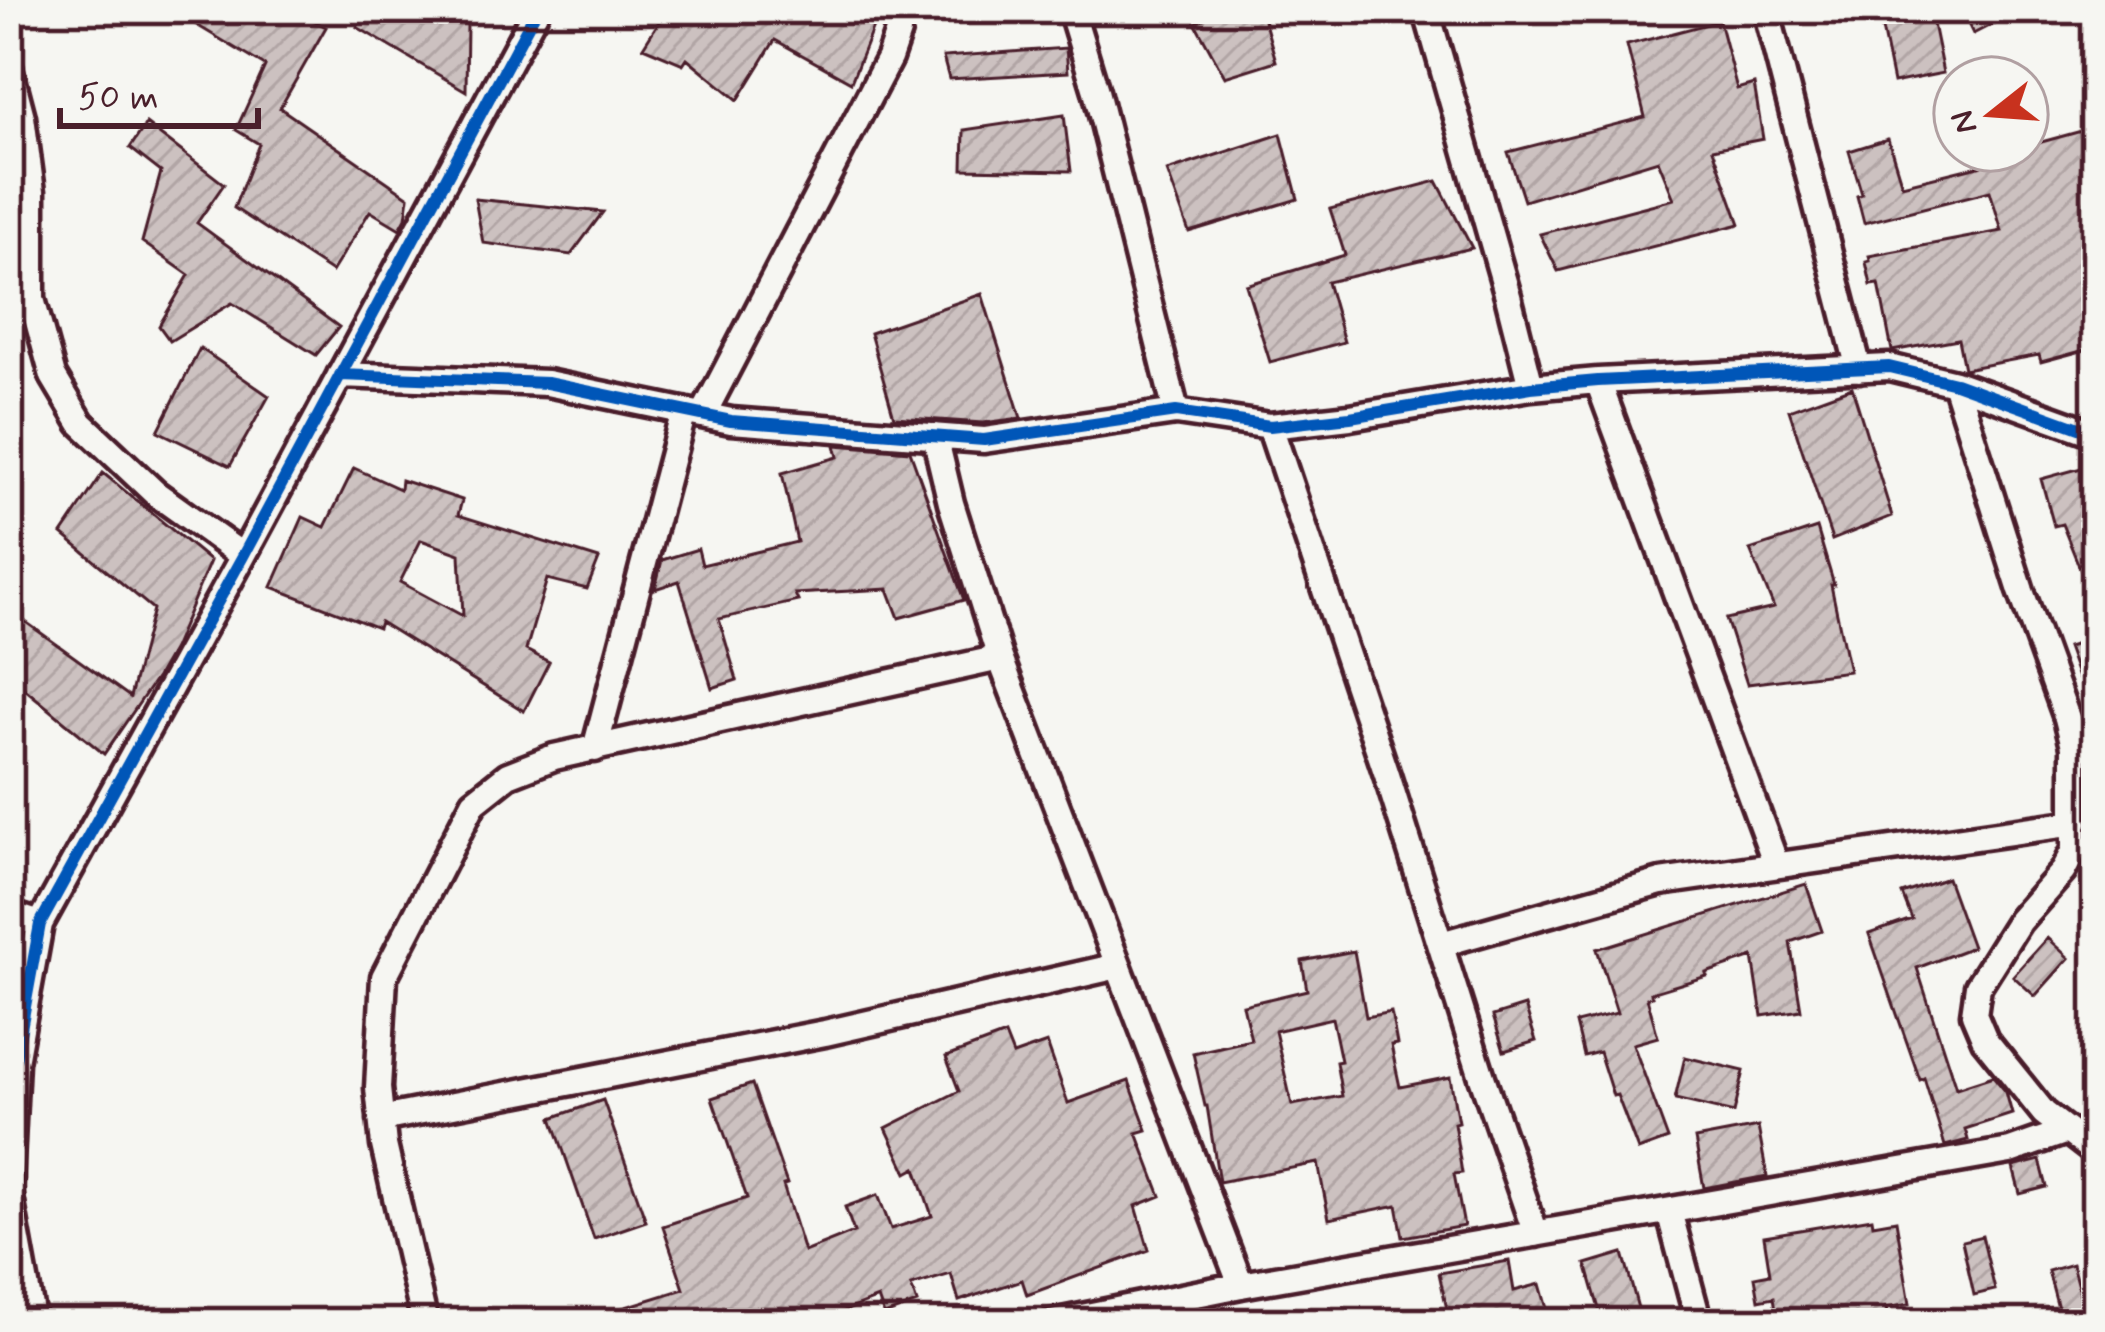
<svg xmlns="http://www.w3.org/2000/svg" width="2105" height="1332" viewBox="0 0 2105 1332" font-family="Mynerve,sans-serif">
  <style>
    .building { fill: url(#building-hatch); stroke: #4a1f2b; stroke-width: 3; fill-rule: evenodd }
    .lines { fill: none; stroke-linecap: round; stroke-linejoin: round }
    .minor-casing { stroke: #4a1f2b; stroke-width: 33 }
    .minor { stroke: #f6f6f2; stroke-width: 24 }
    .cycleway-casing { stroke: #f6f6f2; stroke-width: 20 }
    .cycleway { stroke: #0057b8; stroke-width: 12 }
  </style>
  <defs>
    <pattern id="building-hatch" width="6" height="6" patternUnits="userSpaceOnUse" patternTransform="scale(3)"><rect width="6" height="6" fill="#ccc1c0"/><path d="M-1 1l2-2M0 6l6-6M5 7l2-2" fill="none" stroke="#b1a5a5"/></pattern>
  </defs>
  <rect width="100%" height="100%" fill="#f6f6f2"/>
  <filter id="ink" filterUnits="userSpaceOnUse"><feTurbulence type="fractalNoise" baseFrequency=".00833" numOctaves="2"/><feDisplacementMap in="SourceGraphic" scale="24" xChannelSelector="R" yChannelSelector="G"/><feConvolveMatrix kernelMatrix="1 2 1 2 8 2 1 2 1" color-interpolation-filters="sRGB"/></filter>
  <g filter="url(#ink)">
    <path class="building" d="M170,9H291L326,27L280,108L409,197L406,218L400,229L370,211L332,272L234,208L259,144L236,130L265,66Z
      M365,9H444L467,24L466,91L357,27Z
      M667,9H843L873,27L851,82L775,40L738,100L687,58L683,64L643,47Z
      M1224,9H1261L1276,61L1225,77L1195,23Z
      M1878,9H1930L1943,73L1893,83Z
      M1961,9H2022L1973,34Z
      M1719,21L1737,89L1754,84L1763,139L1713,149L1740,224L1558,271L1540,234L1674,199L1658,160L1524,201L1508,152L1645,117L1627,45Z
      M1066,48L1068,72L949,79L943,57Z
      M1064,115L1071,171L963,169L964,130Z
      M146,124L224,184L197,223L339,327L316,355L232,303L170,341L159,326L189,275L142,242L161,172L130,148Z
      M2096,127V347L2041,362L2039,355L1964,369L1958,339L1892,351L1879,284L1871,285L1866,262L1870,261L1869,256L2002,231L1990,191L1864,223L1857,196L1862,194L1849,151L1888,139L1902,185L1983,165L1981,159L2014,150H2027V146Z
      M1281,134L1298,199L1189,232L1167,171Z
      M1437,181L1472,248L1327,282L1344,342L1270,362L1246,285L1345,255L1330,209Z
      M475,199L603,212L571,255L483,243Z
      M982,294L1021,418L983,423L894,417L870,333Z
      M200,348L269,396L230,466L158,431Z
      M1852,387L1892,516L1832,540L1789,410Z
      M835,445L910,451L964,600L899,618L888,589L795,594L798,601L719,619L737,680L712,688L679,581L655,589L662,560L698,549L702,565L797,542L782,473L838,457Z
      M2096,464V603H2094L2062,524L2054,526L2041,479Z
      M354,468L400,489L401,480L462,500L458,515L599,559L587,589L547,579L526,650L549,662L524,711L380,622L378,628L272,587L303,517L325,527ZM421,540L460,554L463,616L400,582Z
      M103,473L210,561L173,649L157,677L104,754L9,676V610L130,697L153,609L62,534Z
      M1817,528L1834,585H1831L1849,671L1747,684L1726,619L1774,608L1750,550Z
      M2096,638V713L2080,677L2078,678L2067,647Z
      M1947,878L1972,947L1917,968L1956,1088L1993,1076L2006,1092L2012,1114L1965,1129L1968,1140L1945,1146L1924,1078L1920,1080L1869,934L1912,919L1902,894Z
      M1806,884L1822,931L1790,942L1801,1010L1762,1016L1753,957L1706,973L1707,976L1651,993L1652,996L1647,998L1658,1037L1633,1044L1668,1139L1638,1150L1617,1095L1613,1096L1599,1052L1584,1056L1576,1023L1617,1013L1597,949Z
      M2047,938L2069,958L2035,996L2013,976Z
      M1354,951L1366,1017L1391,1012L1397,1044L1391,1045L1400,1087L1450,1077L1458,1122L1454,1123L1462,1173L1454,1174L1464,1226L1403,1237L1397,1205L1329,1219L1318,1163L1219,1182L1207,1106H1205L1193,1053L1251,1040L1243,1005L1307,990L1302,961ZM1332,1018L1341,1061L1336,1062L1342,1096L1292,1105L1275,1031Z
      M1525,1006L1536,1041L1504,1051L1493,1016Z
      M1005,1035L1013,1055L1047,1043L1068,1103L1129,1081L1147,1130L1137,1133L1161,1196L1136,1206L1149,1250L1027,1295L1022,1280L959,1301L951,1274L911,1286L917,1303L884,1315L878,1298L813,1323H591L590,1318L684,1289L663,1226L747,1198L712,1098L752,1084L787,1184L783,1185L804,1252L854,1232L845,1207L878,1195L891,1229L932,1216L916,1168L907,1173L886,1128L959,1091L946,1057Z
      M1685,1057L1744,1071L1734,1113L1675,1099Z
      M603,1100L646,1221L594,1239L552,1118Z
      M1758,1127L1767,1176L1704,1188L1695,1139Z
      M2040,1160L2047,1187L2020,1194L2013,1167Z
      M1872,1218L1873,1224L1896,1220L1910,1304L1886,1308L1888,1316L1844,1323H1778L1774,1297L1759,1300L1755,1277L1770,1274L1764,1236Z
      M1982,1236L1995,1290L1974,1295L1962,1241Z
      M1623,1253L1642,1323H1603L1586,1264Z
      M1509,1261L1514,1291L1540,1284L1551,1323H1450L1439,1273Z
      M2072,1264L2083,1306L2059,1312L2048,1271Z"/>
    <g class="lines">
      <defs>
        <path id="minor" d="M1071,9L1096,91L1176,412
          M1426,9L1508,296L1531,387
          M1766,9L1859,369
          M9,67L22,117L32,192V299L53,376L81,423L155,493L243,556
          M340,375L547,383L731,421L984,440L1176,412L1270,426L1350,417L1531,387L1598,381L1889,367L1955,383L2096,434
          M1598,381L1776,864
          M1955,383L2021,591L2067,718L2074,746V850L2063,871L2019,921L1978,986L1974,1014L1985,1040L2044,1113L2096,1153
          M703,415L889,58L898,32L894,9
          M1270,426L1387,775L1482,1077L1536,1234
          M935,436L951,503L1000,658L1241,1285
          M595,749L684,411
          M9,914L40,924
          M1441,944L1661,882L2075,823
          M381,1119L825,1033L1118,966
          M9,1183L15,1062L40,924L243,556L537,9
          M9,1192L33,1323
          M1669,1211L1699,1323
          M425,1323L384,1145L378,1088L384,977L474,802L508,775L554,757L1000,658
          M1052,1323L1241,1285L2010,1151L2067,1131"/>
      </defs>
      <use href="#minor" class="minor-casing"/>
      <use href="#minor" class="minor"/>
      <defs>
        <path id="cycleway" d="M340,375L547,383L731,421L984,440L1176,412L1270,426L1350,417L1531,387L1598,381L1889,367L1955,383L2096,434
          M9,1183L15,1062L40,924L243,556L537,9"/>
      </defs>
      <use href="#cycleway" class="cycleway-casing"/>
      <use href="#cycleway" class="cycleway"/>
    </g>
  </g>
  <rect width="2105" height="1332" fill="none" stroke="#f6f6f2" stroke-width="48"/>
  <rect x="24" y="24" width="2057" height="1284" fill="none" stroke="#4a1f2b" stroke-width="4.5" filter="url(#ink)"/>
  <g transform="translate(1991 114) rotate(253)"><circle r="57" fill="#f6f6f2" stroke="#b1a0a2" stroke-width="3"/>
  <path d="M0-9L21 45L0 30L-21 45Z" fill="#c8321e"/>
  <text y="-18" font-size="33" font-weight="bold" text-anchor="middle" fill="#4a1f2b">N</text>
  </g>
  <path d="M60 108v18h198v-18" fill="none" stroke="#4a1f2b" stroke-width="6"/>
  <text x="78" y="108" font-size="36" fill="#4a1f2b" stroke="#f6f6f2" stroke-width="9" paint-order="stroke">50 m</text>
</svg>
